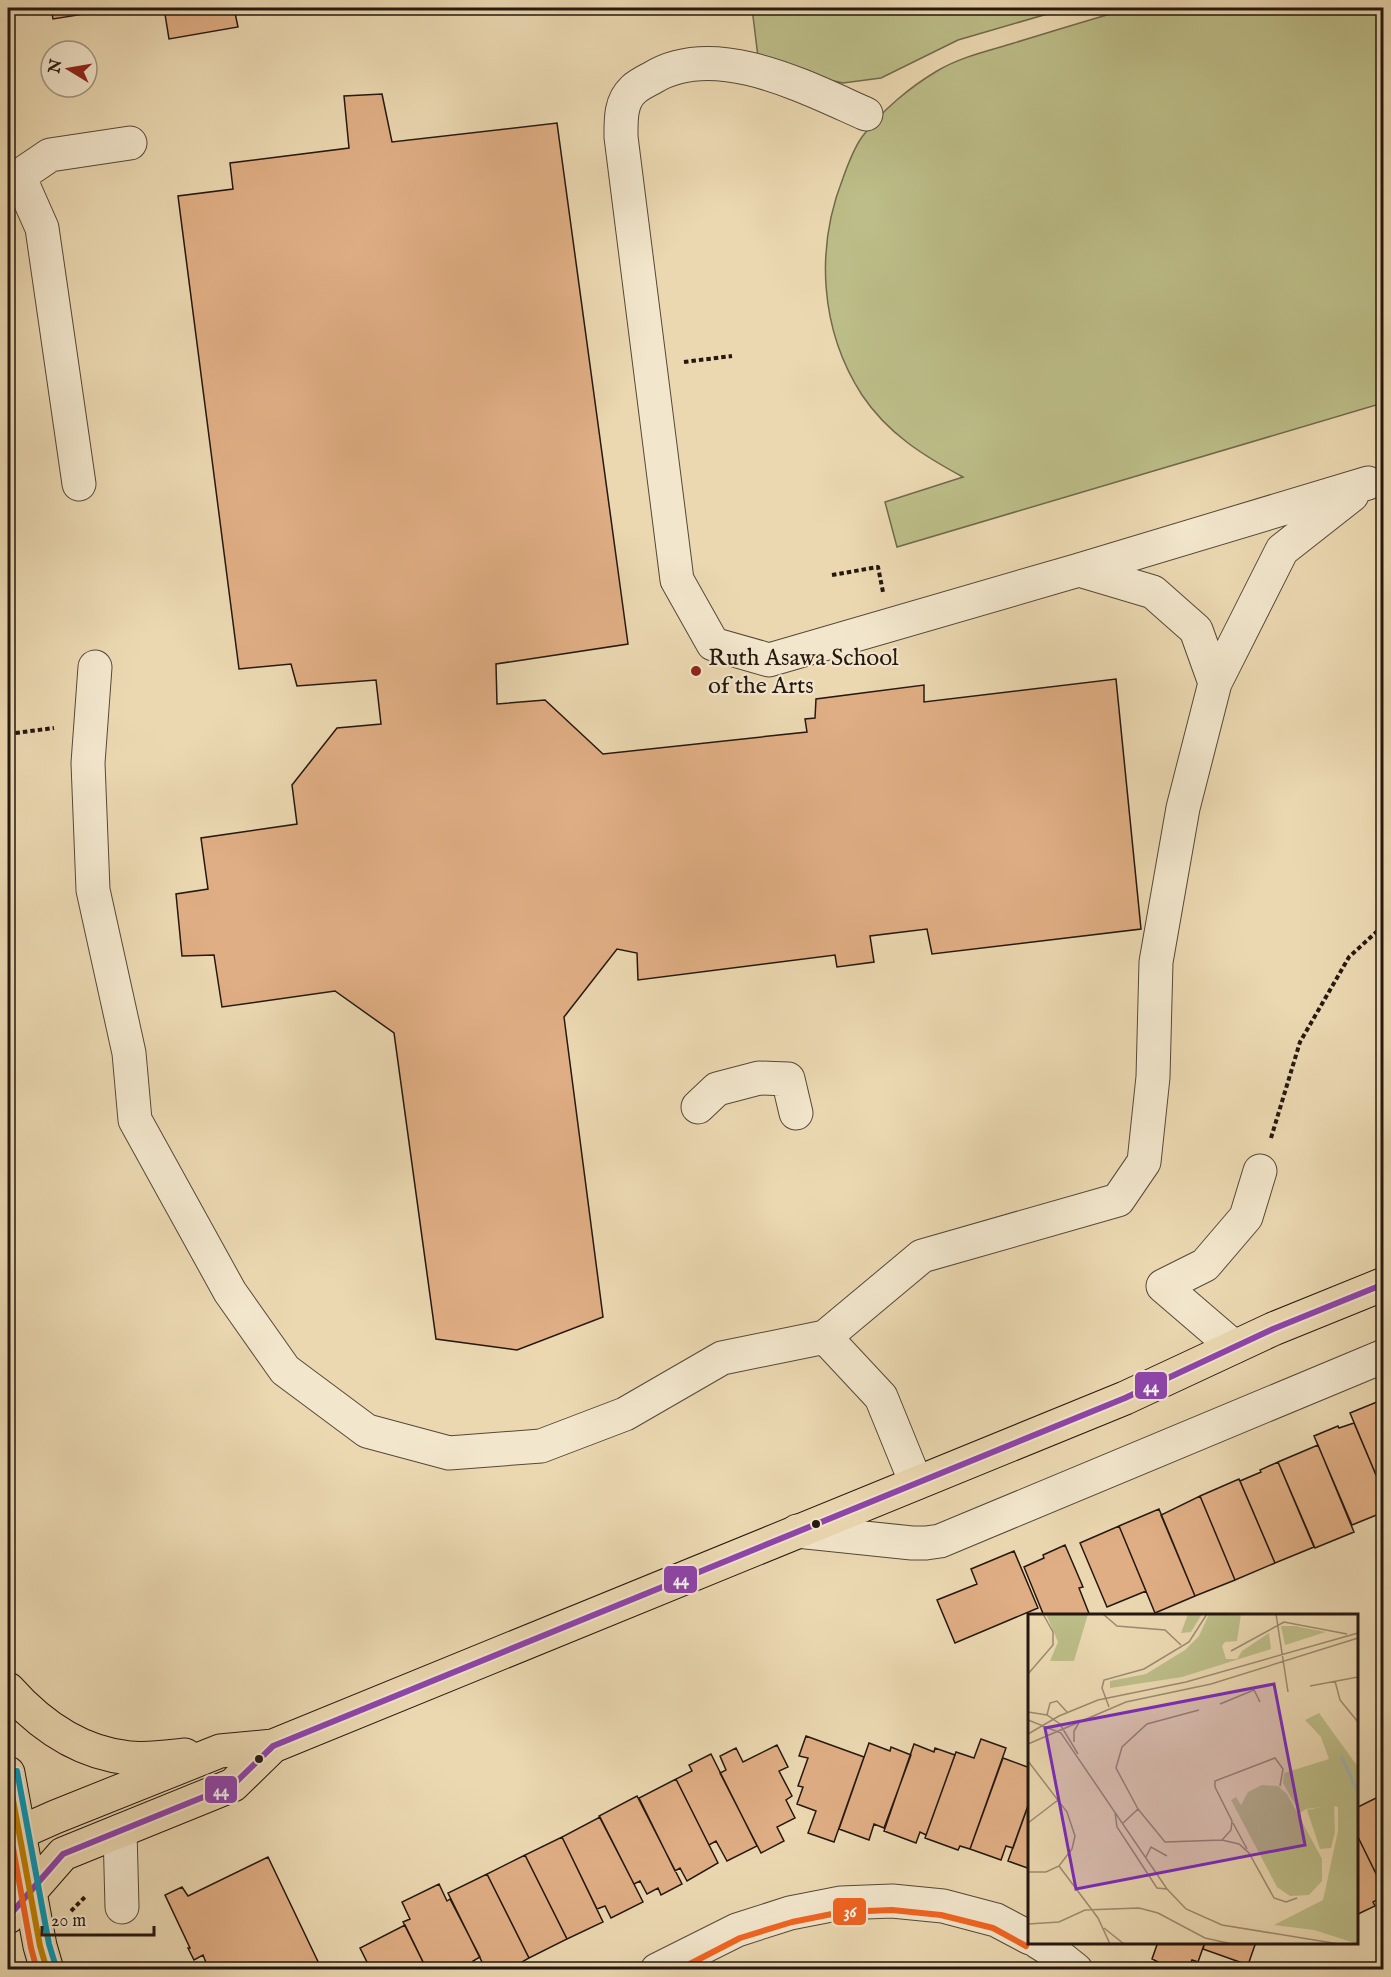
<svg xmlns="http://www.w3.org/2000/svg" width="1391" height="1977" viewBox="0 0 1391 1977" font-family="'IM FELL English',serif">
  <style>
    .green { fill: #bcbd88; stroke: #706a4c; stroke-width: 1.5 }
    .building { fill: #e0ae84; stroke: #251810; stroke-width: 1.5 }
    .lines { fill: none; stroke-linecap: round; stroke-linejoin: round }
    .minor-casing { stroke: #564838; stroke-width: 35 }
    .major-casing { stroke: #251810; stroke-width: 35 }
    .path { stroke: #251810; stroke-width: 4; stroke-dasharray: 4.5 3; stroke-linecap: butt }
    .minor { stroke: #f2e6cc; stroke-width: 33 }
    .major { stroke: #ebd8b1; stroke-width: 33 }
    .bus-1-casing { stroke: #f2e6cc; stroke-width: 10 }
    .bus-2-casing { stroke: #f2e6cc; stroke-width: 10 }
    .bus-3-casing { stroke: #f2e6cc; stroke-width: 10 }
    .bus-4-casing { stroke: #f2e6cc; stroke-width: 10 }
    .bus-1 { stroke: #8e44ad; stroke-width: 6 }
    .bus-2 { stroke: #f26522; stroke-width: 6 }
    .bus-3 { stroke: #c28204; stroke-width: 6 }
    .bus-4 { stroke: #049abb; stroke-width: 6 }
    .poi-dot { fill: #8f2418; stroke: #f2e6cc; stroke-width: 2 }
    .bus-dot { fill: #251810; stroke: #f2e6cc; stroke-width: 2 }
    .labels { text-anchor: middle; stroke-width: 4.5; stroke-linejoin: round; paint-order: stroke }
    .poi-label { font-size: 24px; fill: #251810; stroke: #f2e6cc; text-anchor: start }
    .inset-river { fill: none; stroke: #9fb6b8; stroke-width: 3 }
    .inset-road { fill: none; stroke: #9c8b71; stroke-width: 1.5 }
    .view { fill: #7b2cbf; fill-opacity: 0.15; stroke: #7b2cbf; stroke-width: 3 }
    .inset-edge { fill: none; stroke: #251810; stroke-width: 3 }
    .line-badge { stroke: #f2e6cc; stroke-width: 2 }
    .badge-label { font-size: 16px; text-anchor: middle; font-weight: bold; fill: #fff }
  </style>
  <rect width="100%" height="100%" fill="#ebd8b1"/>
  <filter id="stains"><feTurbulence type="fractalNoise" baseFrequency=".00333" numOctaves="4"/><feColorMatrix values="0 0 0 0 .2 0 0 0 0 .09 0 0 0 0 .02 0 0 0 .5 -.17"/></filter>
  <radialGradient id="worn" r=".72"><stop offset=".6" stop-color="#630" stop-opacity="0"/><stop offset="1" stop-color="#630" stop-opacity=".3"/></radialGradient>
  <path class="green" d="M752,8H1068L958,40L881,78L843,83L802,74L758,57Z
    M1131,8H1383V403L897,547L885,502L963,477C924,456 888,434 862,395C820,330 815,249 843,178C848,164 854,148 862,137C881,111 910,87 937,71C960,57 988,51 1014,43C1053,31 1092,19 1131,8Z"/>
  <path class="building" d="M51,8H96L97,12L53,19Z
    M164,8H234L238,27L169,39Z
    M382,94L392,142L557,123L628,644L496,664L497,704L545,700L603,754L807,732L805,719L815,718L816,699L924,685V702L1116,679L1141,929L932,954L927,929L870,936L874,962L837,967L835,955L638,980L637,953L617,949L564,1017L603,1317L517,1350L436,1339L394,1033L335,991L222,1007L214,955L182,956L176,894L208,889L201,838L297,824L292,785L337,728L381,724L376,680L297,686L291,664L239,669L178,196L233,189L230,163L349,148L344,96Z
    M1384,1399V1494L1350,1413Z
    M1354,1423L1384,1494V1512L1352,1525L1314,1436L1338,1426L1339,1428Z
    M1318,1445L1354,1532L1315,1548L1278,1462Z
    M1278,1462L1314,1547L1275,1563L1240,1481L1261,1472L1260,1470Z
    M1239,1479L1275,1563L1235,1580L1200,1496Z
    M1200,1496L1235,1580L1195,1596L1161,1515Z
    M1159,1509L1195,1596L1155,1613L1119,1526Z
    M1119,1526L1146,1591L1107,1607L1080,1543Z
    M1065,1545L1083,1587L1079,1588L1090,1616H1044L1024,1567L1044,1558L1043,1555Z
    M1014,1551L1038,1608L955,1643L937,1600L977,1584L971,1569Z
    M806,1736L864,1757L834,1842L808,1833L816,1811L797,1804L803,1787L798,1786L808,1758L799,1756Z
    M981,1739L1006,1748L970,1849L960,1846L958,1850L925,1838L956,1752L974,1758Z
    M869,1743L890,1751L891,1747L911,1755L884,1828L874,1824L869,1840L839,1829Z
    M914,1744L934,1752L935,1748L955,1755L926,1835L920,1832L916,1843L884,1831Z
    M777,1745L788,1767L779,1771L792,1796L786,1800L795,1818L777,1827L784,1841L761,1853L720,1773L726,1770L720,1756L736,1748L743,1762Z
    M711,1754L757,1846L727,1861L716,1841L709,1845L676,1779L692,1771L689,1765Z
    M1003,1758L1030,1768V1800L1013,1848L1006,1846L1001,1860L970,1849Z
    M676,1779L718,1863L687,1881L680,1868L675,1871L639,1798Z
    M1384,1794V1890L1356,1833V1808Z
    M637,1796L682,1884L661,1895L658,1888L647,1894L640,1881L634,1884L599,1816Z
    M1030,1800V1869L1008,1861Z
    M600,1817L643,1902L611,1918L605,1906L597,1909L562,1837Z
    M1356,1833L1384,1890V1896L1373,1902L1375,1906L1356,1915Z
    M562,1837L603,1922L567,1939L525,1855Z
    M525,1855L567,1939L529,1958L487,1874Z
    M268,1857L322,1970H209L203,1955L194,1960L188,1948H190L165,1895L182,1887L188,1896Z
    M487,1874L529,1958L508,1970H492L489,1964L484,1966L448,1893Z
    M439,1884L447,1901L450,1899L480,1957L473,1961L477,1970H427L403,1922L410,1919L402,1902Z
    M405,1925L427,1970H371L360,1948Z
    M1158,1942H1205L1198,1962L1192,1960L1188,1970H1174L1152,1959Z
    M1205,1942H1256L1248,1965L1203,1949Z"/>
  <g class="lines">
    <defs>
      <path id="minor" d="M79,484L42,228L19,176L50,155L130,143
        M1079,570L1368,483
        M95,667L88,763L93,890L129,1053L135,1120L230,1292L285,1370L367,1431L449,1453L541,1446L625,1414L722,1358L825,1337L881,1397L916,1483
        M1215,683L1282,550L1352,495
        M698,1107L717,1089L759,1078L788,1079L796,1113
        M825,1337L922,1256L1118,1200L1144,1162L1153,1077L1156,962L1183,808L1215,683L1196,630L1153,592L1079,570L769,660L713,644L677,580L621,137C621,121 620,102 633,90C638,85 646,81 652,78C715,39 807,88 866,114
        M1234,1347L1163,1286L1205,1265L1246,1217L1260,1171
        M797,1531L912,1543H926L940,1541L1384,1356
        M120,1831L122,1907
        M1038,1942L1051,1950L1076,1970
        M657,1970L737,1930L790,1913L841,1903L892,1901L943,1906L996,1920L1030,1938"/>
      <path id="major" d="M8,1689C40,1725 80,1753 129,1758C148,1760 167,1757 185,1755
        M8,1773L40,1946L47,1970
        M8,1840L19,1833L55,1817L220,1751L273,1746L1125,1398L1273,1329L1384,1284
        M8,1917L63,1854L233,1785L273,1746"/>
    </defs>
    <use href="#minor" class="minor-casing"/>
    <use href="#major" class="major-casing"/>
    <path class="path" d="M684,362L732,356
      M832,575L878,567L883,592
      M8,734L54,728
      M1271,1138L1300,1042L1349,957L1384,925
      M71,1911L85,1897"/>
    <use href="#minor" class="minor"/>
    <use href="#major" class="major"/>
    <defs>
      <path id="bus-1" d="M8,1917L63,1854L233,1785L273,1746L1125,1398L1273,1329L1384,1284"/>
      <path id="bus-2" d="M13,1848L31,1948L37,1970
        M678,1970L740,1938L792,1922L842,1912L892,1910L941,1915L993,1928L1026,1946"/>
      <path id="bus-3" d="M8,1773L40,1946L47,1970"/>
      <path id="bus-4" d="M17,1771L49,1944L56,1967"/>
    </defs>
    <use href="#bus-1" class="bus-1-casing"/>
    <use href="#bus-2" class="bus-2-casing"/>
    <use href="#bus-3" class="bus-3-casing"/>
    <use href="#bus-4" class="bus-4-casing"/>
    <use href="#bus-1" class="bus-1"/>
    <use href="#bus-2" class="bus-2"/>
    <use href="#bus-3" class="bus-3"/>
    <use href="#bus-4" class="bus-4"/>
  </g>
  <circle class="poi-dot" cx="696" cy="671" r="6"/>
  <g class="bus-dot">
    <circle cx="816" cy="1524" r="5"/>
    <circle cx="259" cy="1759" r="5"/>
  </g>
  <g class="labels">
    <g class="poi-label">
      <text x="708" y="665">Ruth Asawa School<tspan x="708" dy="28">of the Arts</tspan></text>
    </g>
  </g>
  <g transform="translate(1028 1614)">
    <rect width="330" height="330" fill="#ebd8b1"/>
    <path d="M18,0H60L46,47H22L30,28ZM160,0H174L163,18L153,19ZM181,0H213L209,27L197,28L194,32L198,45H209L214,37L241,19L243,35L154,63L82,74V67L118,60L157,36L171,22ZM253,12H267L298,18L257,31ZM291,99L330,153V330L286,316L246,311L295,286L310,217V193L306,192L307,218L303,234L292,235L279,196L293,193L278,195L272,199L255,169L256,159L301,145L293,123L277,106ZM234,171L250,172L259,180L294,245V267L281,281L262,282L249,273L203,186L208,183L213,191L220,178Z" fill="#bcbd88"/>
    <path class="inset-river" d="M313,142L330,178"/>
    <path class="inset-road" d="M75,0L89,12L137,16L153,31M248,0L260,78M203,37L256,8L319,20M0,60L25,31V18L15,0M307,67L312,86L330,108M282,72L330,63M192,90L226,76L232,88M81,93L74,74L76,66L116,55L161,28L179,0M0,98L19,101L32,110L50,140M19,101L22,89L29,87L39,98M0,106L33,119L139,275L158,295L194,311L311,330M0,120L31,102L70,86L158,68L330,19M46,128V117L52,107M0,130L98,88L183,70L330,24M0,147L39,198L47,222L44,235L31,252L18,258H0M110,195L137,228L194,226L203,216L204,207L187,173V167L247,144L255,155L252,172M87,198L89,213L129,274L139,275M0,209L30,186M95,209L110,195L88,154L94,133L119,110L171,96M205,209L219,235M194,226L211,230L221,239L246,284L258,288L269,284M118,243L123,233L139,242M31,252L70,304L82,330M0,310L31,308L57,296L111,294L130,299L177,324L204,330M76,314L96,330"/>
    <path class="view" d="M246,70L277,231L48,275L17,114Z"/>
    <rect width="330" height="330" class="inset-edge"/>
  </g>
  <g class="line-badge">
    <rect x="1134" y="1371" width="34" height="29" rx="6" fill="#8e44ad"/>
    <rect x="663" y="1565" width="35" height="29" rx="6" fill="#8e44ad"/>
    <rect x="204" y="1775" width="34" height="29" rx="6" fill="#8e44ad"/>
    <rect x="832" y="1897" width="35" height="29" rx="6" fill="#f26522"/>
  </g>
  <g class="badge-label">
    <text x="1151" y="1392">44</text>
    <text x="681" y="1585">44</text>
    <text x="221" y="1796">44</text>
    <text x="850" y="1917">36</text>
  </g>
  <rect width="1391" height="1977" fill="none" stroke="#ebd8b1" stroke-width="30"/>
  <rect x="9" y="9" width="1373" height="1959" fill="none" stroke="#251810" stroke-width="3"/>
  <rect x="15" y="15" width="1361" height="1947" fill="none" stroke="#251810" stroke-width="1.5"/>
  <g transform="translate(69 69) rotate(281)"><circle r="28" fill="#f2e6cc" stroke="#a09481" stroke-width="1.5"/>
  <path d="M0-4.5L10 22L0 15L-10 22Z" fill="#8f2418"/>
  <text y="-9" font-size="16" font-weight="bold" text-anchor="middle" fill="#251810">N</text>
  </g>
  <path d="M42 1926v9h112v-9" fill="none" stroke="#251810" stroke-width="3"/>
  <text x="51" y="1926" font-size="18" fill="#251810" stroke="#f2e6cc" stroke-width="4.5" paint-order="stroke">20 m</text>
  <rect width="100%" height="100%" filter="url(#stains)"/>
  <rect width="100%" height="100%" fill="url(#worn)"/>
</svg>
